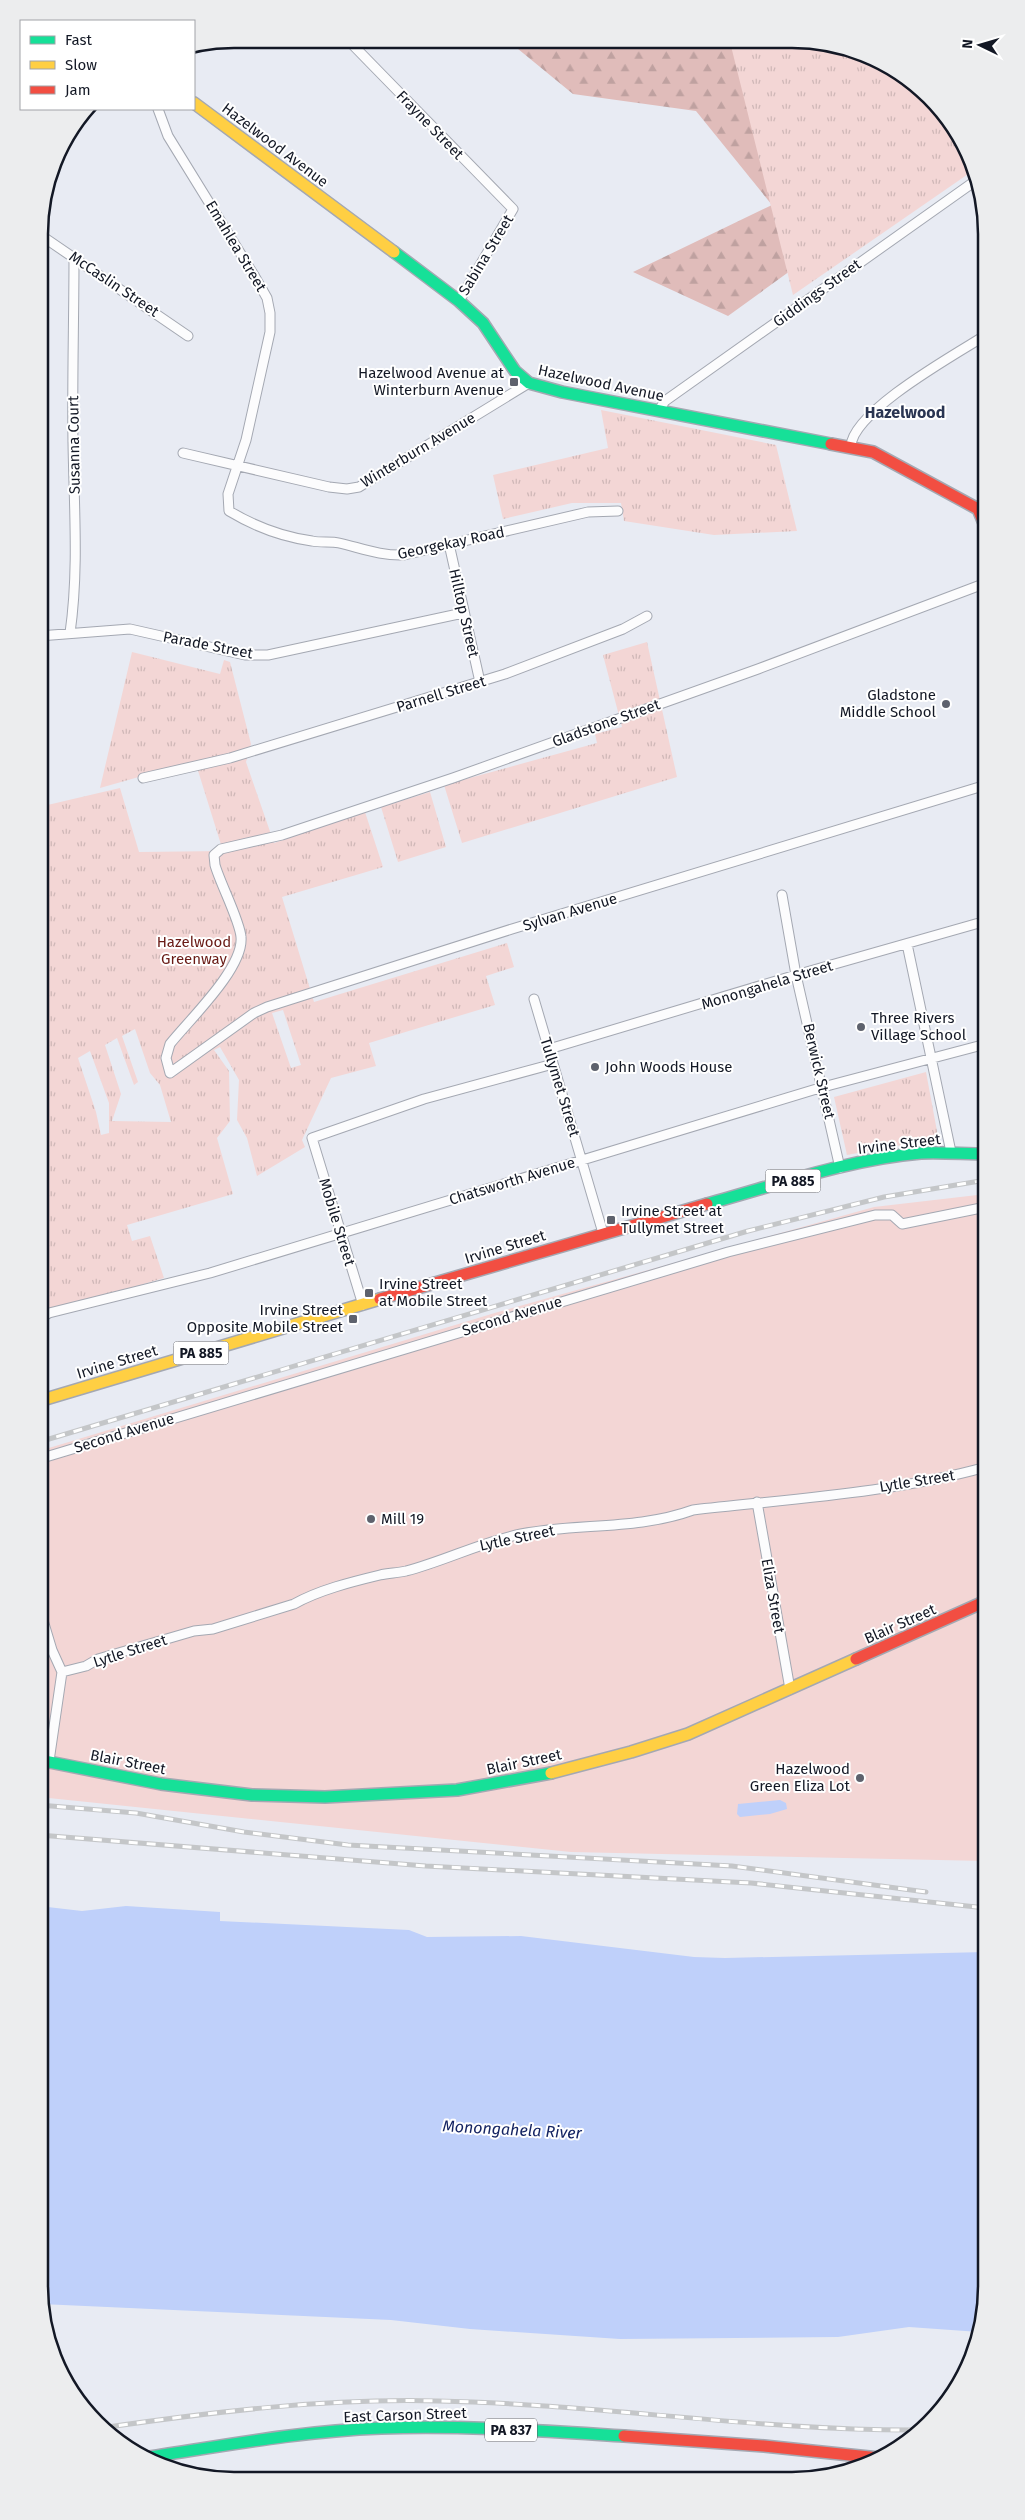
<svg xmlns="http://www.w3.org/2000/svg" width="1025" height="2520" viewBox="0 0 1025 2520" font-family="'Fira Sans',sans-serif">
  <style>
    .green { fill: #f3d6d5 }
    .forest { fill: url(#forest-firs) }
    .park { fill: url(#park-tufts); fill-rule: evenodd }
    .water { fill: #bfd0fa }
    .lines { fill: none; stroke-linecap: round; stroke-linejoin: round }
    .street-casing { stroke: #a4a8b2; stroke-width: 11 }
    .fast-casing { stroke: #a4a8b2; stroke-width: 14 }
    .slow-casing { stroke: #a4a8b2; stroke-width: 14 }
    .jam-casing { stroke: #a4a8b2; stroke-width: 14 }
    .street { stroke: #fcfcfd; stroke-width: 9 }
    .fast { stroke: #16e098; stroke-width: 11 }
    .slow { stroke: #ffcf43; stroke-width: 11 }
    .jam { stroke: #f24e42; stroke-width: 11 }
    .rail-casing { stroke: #c4c6c8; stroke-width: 5 }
    .rail { stroke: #fff; stroke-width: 3; stroke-dasharray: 9; stroke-linecap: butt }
    .poi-dot { fill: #5e626d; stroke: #fff; stroke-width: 2 }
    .labels { text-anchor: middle; stroke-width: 4; stroke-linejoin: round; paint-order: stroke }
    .shield { fill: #fff; stroke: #5a5d66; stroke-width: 1 }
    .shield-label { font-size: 14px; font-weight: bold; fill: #131825 }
    .street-label { font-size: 15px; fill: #131825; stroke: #fff }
    .poi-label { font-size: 15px; fill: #131825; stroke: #fff; text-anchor: start }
    .park-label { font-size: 15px; fill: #691a15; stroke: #fff }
    .neighbourhood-label { font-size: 16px; font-weight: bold; fill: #2a3552; stroke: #fff }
    .water-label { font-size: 16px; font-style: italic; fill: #142463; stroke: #fff }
    .rim { fill: none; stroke: #131825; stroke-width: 2.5 }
  </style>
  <defs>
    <pattern id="forest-firs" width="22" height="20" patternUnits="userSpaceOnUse" patternTransform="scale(1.25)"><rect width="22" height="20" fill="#e0bcba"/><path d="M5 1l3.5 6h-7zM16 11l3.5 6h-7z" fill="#bfa1a0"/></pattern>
    <pattern id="park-tufts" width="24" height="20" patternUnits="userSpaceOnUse" patternTransform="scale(1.25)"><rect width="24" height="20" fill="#f3d6d5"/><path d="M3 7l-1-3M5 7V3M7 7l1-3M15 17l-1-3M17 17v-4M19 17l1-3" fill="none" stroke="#cfb7b7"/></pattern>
  </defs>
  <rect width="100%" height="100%" fill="#e8ebf3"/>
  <path class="green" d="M986,1194V1861L571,1852L39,1797V1451L498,1312L874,1207Z"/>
  <path class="forest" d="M507,40L829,42C845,48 862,52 877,59C907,73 951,115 964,145L728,316L633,272L772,205L696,111L573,94Z"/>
  <path class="park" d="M730,42H829L878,59L929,96L960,136L974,170L793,295Z
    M601,410L776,445L797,531L714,535L624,521L621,503H572L503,519L493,475L608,448Z
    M647,642L677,777L462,843L444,785L597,743L595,734L622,727L603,655Z
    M132,652L220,674L224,660L230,662L251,744L246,762L274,843L365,812L383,867L282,897L314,1002L507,943L514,967L486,976L495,1005L369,1043L376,1066L331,1078L302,1140L305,1147L257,1176L247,1138L237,1120L239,1080L220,1047L214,1050L229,1071L230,1121L217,1138L233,1194L127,1225L132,1241L150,1236L164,1278L39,1315V915L48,913L39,874V807L120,788L139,852L223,851L195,761L100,788ZM283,1010L301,1065L291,1068L272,1013ZM135,1029L150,1073L160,1085L171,1122L112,1121L121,1094L105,1045L117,1038L134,1085L138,1082L122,1036ZM90,1051L109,1103V1133L101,1135L96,1112L78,1058Z
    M430,792L446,847L398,862L381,807Z
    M926,1072L939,1142L895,1146L847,1155L834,1097Z"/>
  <path class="water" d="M780,1800L786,1803L787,1809L770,1814L740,1817L737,1814L738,1804Z
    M39,1906L82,1911L126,1906L220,1912V1921L409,1930L427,1937L521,1936L694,1957L725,1958L986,1952V2299L979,2332L909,2327L838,2337L620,2339L470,2329L391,2320L41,2304L39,2286Z"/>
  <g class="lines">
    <defs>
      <path id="street" d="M347,39L513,209L459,301
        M158,109L168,136L255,277L267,298L270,313V332L246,440L228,494L229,511C254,526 283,537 312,541C321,543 331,541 339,543C361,548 381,556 404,555L588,512L618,511
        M39,234L188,336
        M659,410L665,401L978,179
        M851,446C853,411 956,354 986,335
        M183,453L329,487L347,489L359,487L529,383
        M449,544L480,682
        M70,633C79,570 74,507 73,443C72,381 74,319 74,257
        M39,636L130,629L245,655H268L463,613
        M143,778L230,758L505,674L623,629L647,616
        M986,785L512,929L267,1007L254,1013L170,1073L166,1058L170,1044C189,1020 244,968 241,937C240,921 220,883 215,865L214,855L221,849L282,835L453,778L758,669L986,583
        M782,895L796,975L840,1168
        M907,944L951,1152
        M534,999L603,1233
        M549,1049L796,975L986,921
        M363,1305L312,1138L424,1099L553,1064
        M39,1319L49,1313L210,1273L823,1087L986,1044
        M39,1459L728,1252L875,1215H892L902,1224L986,1207
        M757,1502L790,1689
        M39,1607L52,1650L62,1672L49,1761
        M62,1672L86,1666L98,1659L194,1631L213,1629L294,1604C319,1590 351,1582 380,1575C388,1573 397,1573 406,1571C445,1561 481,1542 521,1534C578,1523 638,1530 693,1510C789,1499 893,1493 986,1467"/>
      <path id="fast" d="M394,252L459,301L483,323L515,371L529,383L562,392L831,444
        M707,1204C777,1185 849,1159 921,1153C943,1152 965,1154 986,1154
        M39,1760L161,1784L252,1795L325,1797L457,1790L551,1773
        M143,2458C222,2446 301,2431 381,2428C462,2425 543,2431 624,2436"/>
      <path id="slow" d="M194,103L394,252
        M39,1401L380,1299
        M551,1773L631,1752L688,1734L856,1659"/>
      <path id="jam" d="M831,444L873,452L978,509L986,528
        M380,1299L707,1204
        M856,1659L986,1601
        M624,2436L764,2446L879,2458"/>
    </defs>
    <use href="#street" class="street-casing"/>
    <use href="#fast" class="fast-casing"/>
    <use href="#slow" class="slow-casing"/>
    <use href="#jam" class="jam-casing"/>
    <use href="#street" class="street"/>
    <use href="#fast" class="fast"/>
    <use href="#slow" class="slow"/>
    <use href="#jam" class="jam"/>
    <defs>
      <path id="rail" d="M39,1442L748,1231L884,1197L986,1180
        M39,1805L136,1813L244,1832L348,1845L732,1866L926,1892
        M39,1835L426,1866L751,1883L986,1908
        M101,2428C213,2412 325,2398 438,2401C599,2404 759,2431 920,2430
        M312,2478C384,2472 455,2471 527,2480"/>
    </defs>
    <use href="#rail" class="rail-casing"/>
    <use href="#rail" class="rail"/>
  </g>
  <g class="poi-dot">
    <rect x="509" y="377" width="10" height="10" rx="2.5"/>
    <circle cx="946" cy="704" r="5"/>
    <circle cx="861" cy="1027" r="5"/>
    <circle cx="595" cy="1067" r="5"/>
    <rect x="606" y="1215" width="10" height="10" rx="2.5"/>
    <rect x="364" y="1288" width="10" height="10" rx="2.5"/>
    <rect x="348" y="1314" width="10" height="10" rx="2.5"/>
    <circle cx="371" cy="1519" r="5"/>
    <circle cx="860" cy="1778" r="5"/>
  </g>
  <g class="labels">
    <g class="shield">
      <rect x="765.5" y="1169.5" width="55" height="23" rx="4"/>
      <rect x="173.5" y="1341.5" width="55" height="23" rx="4"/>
      <rect x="485" y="2418.5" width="52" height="23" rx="4"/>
    </g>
    <g class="shield-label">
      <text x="793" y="1186">PA 885</text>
      <text x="201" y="1358">PA 885</text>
      <text x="511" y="2435">PA 837</text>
    </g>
    <g class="street-label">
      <text transform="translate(430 125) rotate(46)" y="5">Frayne Street</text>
      <text transform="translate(275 145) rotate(37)" y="5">Hazelwood Avenue</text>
      <text transform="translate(236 246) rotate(59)" y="5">Emahlea Street</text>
      <text transform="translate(486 255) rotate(-59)" y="5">Sabina Street</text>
      <text transform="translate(114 284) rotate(34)" y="5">McCaslin Street</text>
      <text transform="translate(817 293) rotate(-36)" y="5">Giddings Street</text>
      <text transform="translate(601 383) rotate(12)" y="5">Hazelwood Avenue</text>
      <text transform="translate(74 445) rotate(-91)" y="5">Susanna Court</text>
      <text transform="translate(418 450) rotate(-31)" y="5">Winterburn Avenue</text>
      <text transform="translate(451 543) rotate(-12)" y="5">Georgekay Road</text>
      <text transform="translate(464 613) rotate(77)" y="5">Hilltop Street</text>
      <text transform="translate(208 645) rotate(11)" y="5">Parade Street</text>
      <text transform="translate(441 694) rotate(-17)" y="5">Parnell Street</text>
      <text transform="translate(606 723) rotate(-20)" y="5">Gladstone Street</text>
      <text transform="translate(570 912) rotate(-17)" y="5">Sylvan Avenue</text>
      <text transform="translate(767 985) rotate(-17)" y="5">Monongahela Street</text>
      <text transform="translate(819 1071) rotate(77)" y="5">Berwick Street</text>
      <text transform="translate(560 1087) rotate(73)" y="5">Tullymet Street</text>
      <text transform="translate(899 1144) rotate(-7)" y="5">Irvine Street</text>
      <text transform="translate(512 1181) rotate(-17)" y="5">Chatsworth Avenue</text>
      <text transform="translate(337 1222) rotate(73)" y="5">Mobile Street</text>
      <text transform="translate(505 1247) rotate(-17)" y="5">Irvine Street</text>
      <text transform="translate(512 1316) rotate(-17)" y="5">Second Avenue</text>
      <text transform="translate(117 1362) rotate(-17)" y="5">Irvine Street</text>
      <text transform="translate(124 1433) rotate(-17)" y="5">Second Avenue</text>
      <text transform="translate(917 1481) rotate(-9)" y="5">Lytle Street</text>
      <text transform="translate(517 1538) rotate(-12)" y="5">Lytle Street</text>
      <text transform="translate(773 1596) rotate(80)" y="5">Eliza Street</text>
      <text transform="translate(900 1624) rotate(-24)" y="5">Blair Street</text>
      <text transform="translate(130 1651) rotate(-18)" y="5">Lytle Street</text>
      <text transform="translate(128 1762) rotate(11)" y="5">Blair Street</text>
      <text transform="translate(524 1762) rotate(-12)" y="5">Blair Street</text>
      <text transform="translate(405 2415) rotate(-2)" y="5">East Carson Street</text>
    </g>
    <g class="poi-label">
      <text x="504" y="378" text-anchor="end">Hazelwood Avenue at<tspan x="504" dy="17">Winterburn Avenue</tspan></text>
      <text x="936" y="700" text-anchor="end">Gladstone<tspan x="936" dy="17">Middle School</tspan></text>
      <text x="871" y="1023">Three Rivers<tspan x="871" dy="17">Village School</tspan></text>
      <text x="605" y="1072">John Woods House</text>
      <text x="621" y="1216">Irvine Street at<tspan x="621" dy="17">Tullymet Street</tspan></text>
      <text x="379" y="1289">Irvine Street<tspan x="379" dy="17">at Mobile Street</tspan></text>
      <text x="343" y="1315" text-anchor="end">Irvine Street<tspan x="343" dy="17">Opposite Mobile Street</tspan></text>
      <text x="381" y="1524">Mill 19</text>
      <text x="850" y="1774" text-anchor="end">Hazelwood<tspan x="850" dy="17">Green Eliza Lot</tspan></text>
    </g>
    <g class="park-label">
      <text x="194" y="947">Hazelwood<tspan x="194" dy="17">Greenway</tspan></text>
    </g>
    <g class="neighbourhood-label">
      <text x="905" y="418">Hazelwood</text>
    </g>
    <g class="water-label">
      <text transform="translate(512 2129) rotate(3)" y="6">Monongahela River</text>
    </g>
  </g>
  <path d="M0 0H1025V2520H0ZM234 48H792A186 186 0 0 1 978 234V2286A186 186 0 0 1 792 2472H234A186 186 0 0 1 48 2286V234A186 186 0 0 1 234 48Z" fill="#ecedee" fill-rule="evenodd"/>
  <path class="rim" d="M234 48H792A186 186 0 0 1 978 234V2286A186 186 0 0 1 792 2472H234A186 186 0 0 1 48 2286V234A186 186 0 0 1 234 48Z"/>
  <rect x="20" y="20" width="175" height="90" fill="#ffffff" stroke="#a1a3a8"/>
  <rect x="30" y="36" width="25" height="8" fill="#16e098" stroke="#a1a3a8"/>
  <text x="65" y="45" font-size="15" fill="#131825">Fast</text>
  <rect x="30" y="61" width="25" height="8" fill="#ffcf43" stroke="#a1a3a8"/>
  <text x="65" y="70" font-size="15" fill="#131825">Slow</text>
  <rect x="30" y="86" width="25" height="8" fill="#f24e42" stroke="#a1a3a8"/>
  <text x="65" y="95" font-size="15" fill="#131825">Jam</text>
  <g transform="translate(980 45) rotate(275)" stroke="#ffffff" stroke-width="4" paint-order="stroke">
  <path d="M0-4L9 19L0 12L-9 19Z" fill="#131825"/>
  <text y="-8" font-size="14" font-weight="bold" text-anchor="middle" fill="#131825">N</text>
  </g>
</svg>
